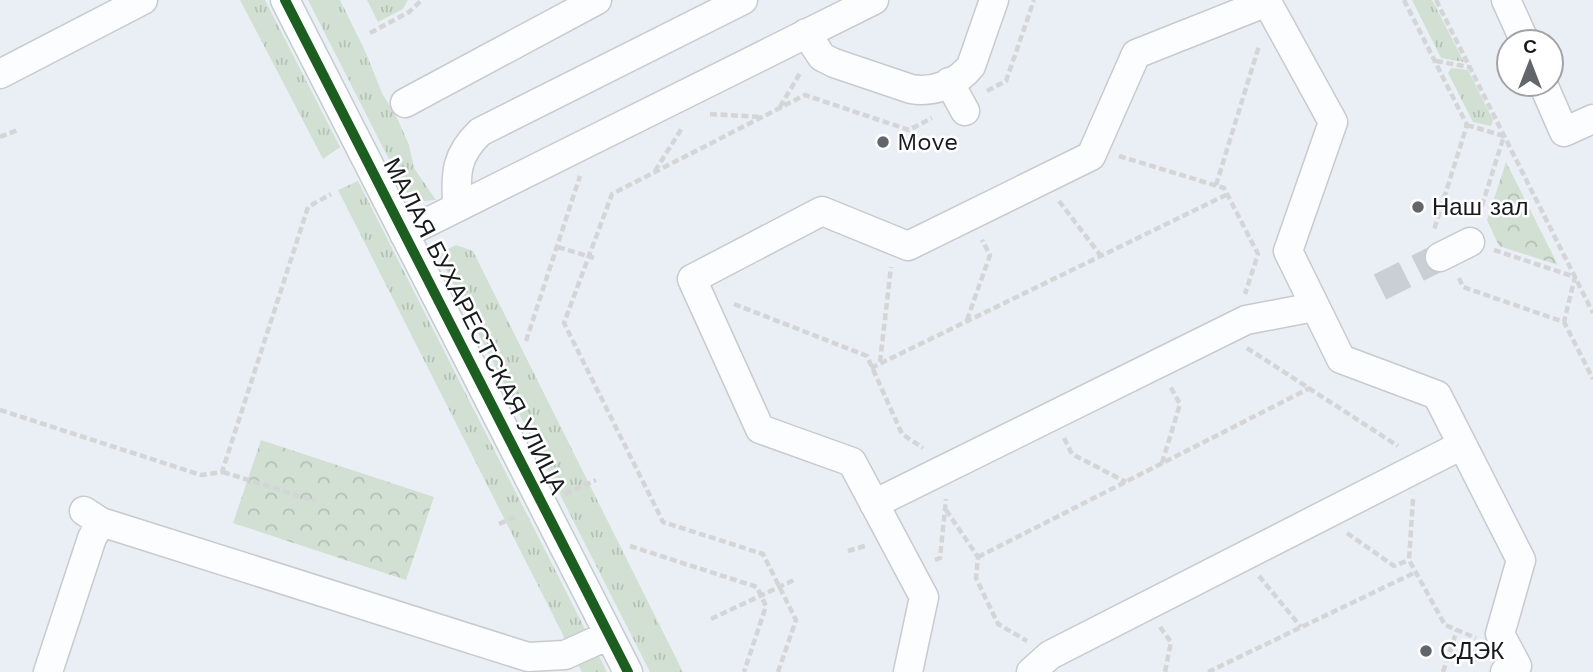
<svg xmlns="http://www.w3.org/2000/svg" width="1593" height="672" viewBox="0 0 1593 672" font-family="'Work Sans',sans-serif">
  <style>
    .grass { fill: url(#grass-tufts) }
    .park { fill: url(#park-crowns) }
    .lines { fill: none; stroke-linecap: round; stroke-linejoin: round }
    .minor-tunnel { stroke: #cacfd5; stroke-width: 28; stroke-dasharray: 28 14; stroke-linecap: butt }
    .minor-casing { stroke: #c7cbcf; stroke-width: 31 }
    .path { stroke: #d4d5d6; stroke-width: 4.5; stroke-dasharray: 7 3.5; stroke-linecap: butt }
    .minor { stroke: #fcfdfe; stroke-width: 28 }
    .cycleway-casing { stroke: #fff; stroke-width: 15 }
    .cycleway { stroke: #1b5e20; stroke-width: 10 }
    .poi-dot { fill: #626569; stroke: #fff; stroke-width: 2.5 }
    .labels { text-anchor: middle; stroke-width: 5; stroke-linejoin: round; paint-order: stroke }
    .poi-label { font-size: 24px; fill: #181a1e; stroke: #fff; text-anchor: start }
    .street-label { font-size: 24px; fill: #181a1e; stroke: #fff }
  </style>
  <defs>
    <pattern id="grass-tufts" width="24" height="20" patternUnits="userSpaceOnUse" patternTransform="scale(1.75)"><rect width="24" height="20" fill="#d2e0d3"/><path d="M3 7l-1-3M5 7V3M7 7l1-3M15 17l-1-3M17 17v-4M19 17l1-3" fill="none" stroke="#b4c0b5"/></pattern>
    <pattern id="park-crowns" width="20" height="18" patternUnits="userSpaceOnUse" patternTransform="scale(1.75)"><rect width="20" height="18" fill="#d2e0d3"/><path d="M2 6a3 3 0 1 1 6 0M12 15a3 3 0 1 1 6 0" fill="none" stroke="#b4c0b5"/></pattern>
  </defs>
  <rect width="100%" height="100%" fill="#eaeff5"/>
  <path class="grass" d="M240,0H265L340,147L323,159Z
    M308,0H340L366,53L382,93L398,120L409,145L414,168L436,200L424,201L405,191Z
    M367,0H408L403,9L378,22Z
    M1412,0H1432L1464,62L1441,58Z
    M1451,68L1468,70L1493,120L1491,126L1473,122L1448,73Z
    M358,181L585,629L565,639L338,190Z
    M456,245L473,251L683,672H650L438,254Z
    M599,656L607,672H582L576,661Z"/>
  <path class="park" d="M1506,162L1558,265L1499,246L1487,220Z
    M261,440L434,497L406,580L233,523Z"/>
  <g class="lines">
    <path class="minor-tunnel" d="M1380,287L1440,257"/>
    <defs>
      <path id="minor" d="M285,0L628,672
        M1506,0L1525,42
        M806,33L822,57L834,63L911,89C933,93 957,84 971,66L994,0
        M0,74L143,0
        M949,82L965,111
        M1543,84L1564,132L1593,119
        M405,103L597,0
        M457,206C456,173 455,156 480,132L743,0
        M404,234L874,0
        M1440,257L1470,242
        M874,504L1246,320L1314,307
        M84,511L101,522L528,657L565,655L609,635
        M48,672L92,538L101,522
        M908,672L924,597L852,462L760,429L692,279L822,211L908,246L1091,156L1136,54L1267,2L1333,122L1288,251L1341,359L1437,395L1521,560L1500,634L1517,666L1505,672
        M1031,672L1050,655L1462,445"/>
    </defs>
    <use href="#minor" class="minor-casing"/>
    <path class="path" d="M1404,0L1467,125L1434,230
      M1436,0L1593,313
      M370,33L409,12L422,0
      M1436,61L1469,67
      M987,91L1006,81L1034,0
      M780,107L800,73
      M710,114L761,117
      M1467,125L1504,136L1478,218
      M0,137L18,130
      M1119,156L1224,188L1258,254L1245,294
      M655,171L682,128
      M1216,185L1259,46
      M1059,201L1101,256
      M558,247L594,258
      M1494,250L1575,277L1564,322
      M1459,278L1463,287L1564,322L1593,379
      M734,304L867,356L902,434L923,448
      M967,320L990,255L982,240
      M526,341L580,176
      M1247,348L1398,446
      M880,362L891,267
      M871,368L1228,194
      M0,410L201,475L222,472L308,207L331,194
      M1064,438L1072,454L1126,482
      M1162,463L1180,404L1170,386
      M223,472L315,501
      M565,494L596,480
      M1413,499L1409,560L1445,625L1476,638
      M946,510L978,557L976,578L998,624L1027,641
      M499,524L517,516
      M1347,533L1394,566L1409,560
      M630,546L757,587L766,606L744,672
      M848,551L868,545
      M978,557L1310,388
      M935,560L940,558L946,499
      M1259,576L1301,627
      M711,619L796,579
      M1160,627L1171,642L1165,672
      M778,672L796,620L763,554L663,522L564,323L612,194L805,95L909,130L932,118
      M1208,672L1416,572
      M1443,672L1457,630"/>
    <use href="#minor" class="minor"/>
    <defs>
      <path id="cycleway" d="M285,0L628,672"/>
    </defs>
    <use href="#cycleway" class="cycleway-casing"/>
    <use href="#cycleway" class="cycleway"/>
  </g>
  <g class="poi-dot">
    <circle cx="883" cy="142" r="7"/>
    <circle cx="1418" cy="207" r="7"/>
    <circle cx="1426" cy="651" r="7"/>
  </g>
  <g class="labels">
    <g class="poi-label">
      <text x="897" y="150">Move</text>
      <text x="1432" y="215">Наш зал</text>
      <text x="1440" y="659">СДЭК</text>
    </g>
    <g class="street-label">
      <text transform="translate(475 326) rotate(63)" y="8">МАЛАЯ БУХАРЕСТСКАЯ УЛИЦА</text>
    </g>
  </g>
  <g transform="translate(1530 63)"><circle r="33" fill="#ffffff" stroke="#a3a3a5" stroke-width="2"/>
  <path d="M0-5L12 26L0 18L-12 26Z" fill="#626569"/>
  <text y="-10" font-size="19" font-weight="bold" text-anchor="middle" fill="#181a1e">С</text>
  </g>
</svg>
